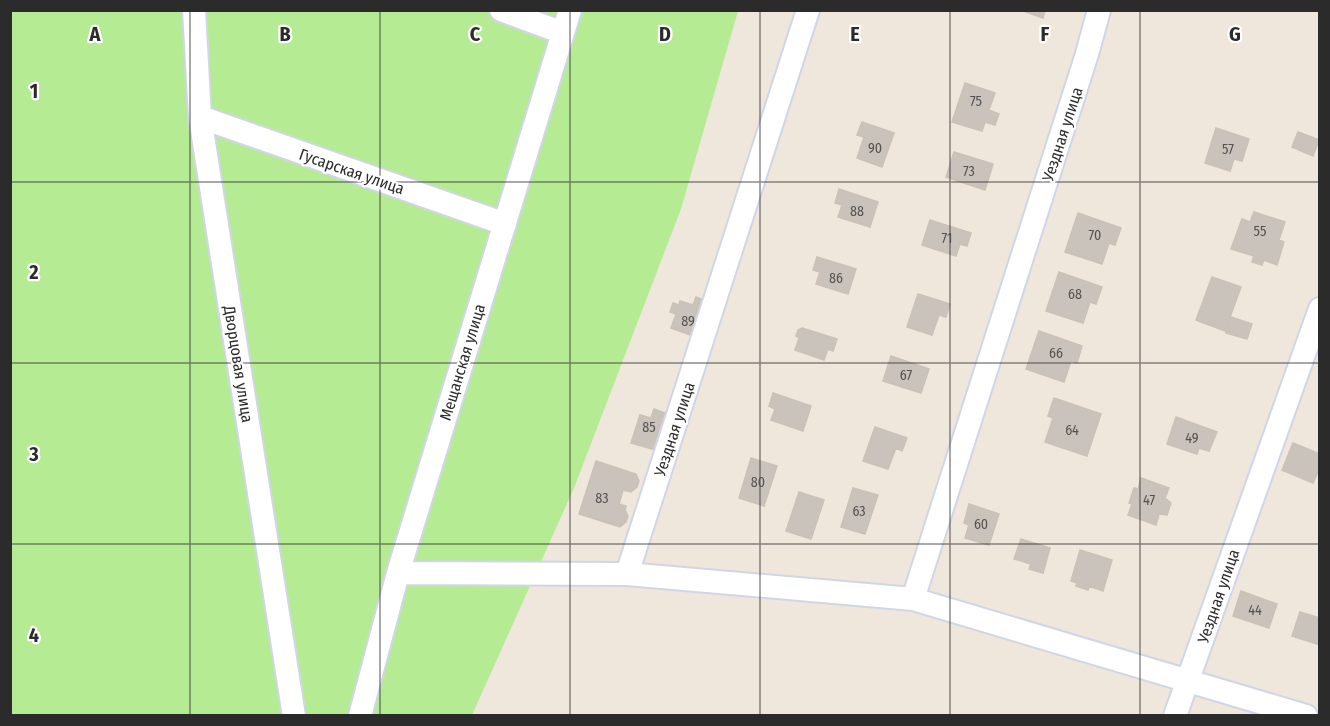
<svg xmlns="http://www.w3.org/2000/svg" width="1330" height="726" viewBox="0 0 1330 726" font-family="'Fira Sans Condensed',sans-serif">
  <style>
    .green { fill: #b5eb93 }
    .building { fill: #cac3bc; stroke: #cac2b5; stroke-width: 1.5 }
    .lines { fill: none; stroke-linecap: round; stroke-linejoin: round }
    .minor-casing { stroke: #d1d6e6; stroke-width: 26 }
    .minor { stroke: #fff; stroke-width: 22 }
    .grid { fill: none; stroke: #2b2b2b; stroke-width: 1.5; stroke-opacity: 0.55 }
    .labels { text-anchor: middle; stroke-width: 4.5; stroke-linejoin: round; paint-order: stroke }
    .number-label { font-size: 14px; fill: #53514f }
    .street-label { font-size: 16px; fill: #2b2b2b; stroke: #fff }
    .grid-label { font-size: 20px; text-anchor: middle; font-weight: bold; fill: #2b2b2b; stroke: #fff; stroke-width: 4.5; stroke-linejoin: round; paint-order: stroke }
  </style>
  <rect width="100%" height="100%" fill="#efe6dc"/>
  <path class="green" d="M10,11H738L681,209L574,488L472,715H11Z"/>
  <path class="building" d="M1020,10H1045L1043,18Z
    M965,83L995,93L989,110L999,114L995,125L985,122L982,131L952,122Z
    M862,122L894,133L882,167L857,158L864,137L857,135Z
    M1216,128L1249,139L1242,161L1234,159L1230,171L1205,163Z
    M1298,132L1319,140L1313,156L1292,147Z
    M954,152L993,164L985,190L946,177Z
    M839,189L878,202L870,227L838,217L842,205L835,203Z
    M1254,212L1285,222L1279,240L1284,242L1277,265L1264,260L1262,265L1252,262L1254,256L1231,249L1242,219L1250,222Z
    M1078,213L1121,228L1115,245L1109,243L1102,264L1065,252Z
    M930,220L971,233L967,246L960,244L956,256L922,245Z
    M817,257L856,269L848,294L816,284L820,272L813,270Z
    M1059,272L1102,287L1096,304L1090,302L1083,323L1046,311Z
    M1212,277L1241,287L1225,331L1196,320Z
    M918,294L950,304L946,317L939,315L932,335L907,327Z
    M696,297L708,302L696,337L671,328L676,314L670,312L673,303L679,305L680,301L693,305Z
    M1231,317L1252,324L1247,339L1226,333Z
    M802,328L837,339L833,351L828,349L824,360L795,350L799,338L796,336L798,330Z
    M1039,331L1082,346L1077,363L1071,361L1064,382L1026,369Z
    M891,356L929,369L921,393L883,381Z
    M773,393L811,406L803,431L771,420L775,409L769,406Z
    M1054,398L1101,414L1087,456L1045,442L1053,418L1048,416Z
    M654,409L665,413L656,450L631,443L640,415L651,418Z
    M1176,417L1217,432L1209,451L1199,448L1197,454L1167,444Z
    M875,427L907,438L902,451L896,448L888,469L863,461Z
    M1293,443L1320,454V467L1313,483L1282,470Z
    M751,458L777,466L764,506L739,498Z
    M596,461L636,474L639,481L637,487L631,492L623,490L619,504L626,506L625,510L628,516L626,522L620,527L579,514Z
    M1141,478L1169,488L1165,498L1171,503L1167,515L1159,514L1156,525L1128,515L1132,504L1129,503L1134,488L1138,489Z
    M853,488L878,495L865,534L841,527Z
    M799,492L824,500L811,539L786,531Z
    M969,504L999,514L989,545L965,538L969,525L964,523Z
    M1021,539L1050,548L1043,573L1029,569L1031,564L1014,559Z
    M1080,550L1112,560L1103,591L1089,586L1088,590L1076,586L1077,583L1071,581Z
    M1241,591L1277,604L1269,628L1233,616Z
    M1300,612L1320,618V645L1292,636Z"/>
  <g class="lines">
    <defs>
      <path id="minor" d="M194,10L200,117L294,716
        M501,10L563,33
        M808,10L627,574L913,599L1306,716
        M200,117L505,224
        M398,573L627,574
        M913,599L1087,54L1099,10
        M360,716L398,573L570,10
        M1175,716L1320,309"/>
    </defs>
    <use href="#minor" class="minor-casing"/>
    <use href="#minor" class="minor"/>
  </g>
  <path class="grid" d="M190,10V716M380,10V716M570,10V716M760,10V716M950,10V716M1140,10V716M10,182H1320M10,363H1320M10,544H1320"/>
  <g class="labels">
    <g class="number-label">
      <text x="976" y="106">75</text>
      <text x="875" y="153">90</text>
      <text x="1228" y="154">57</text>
      <text x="969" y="176">73</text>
      <text x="857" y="216">88</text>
      <text x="1260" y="236">55</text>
      <text x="1095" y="240">70</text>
      <text x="947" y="243">71</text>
      <text x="836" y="283">86</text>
      <text x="1075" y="299">68</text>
      <text x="688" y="326">89</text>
      <text x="1056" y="358">66</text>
      <text x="906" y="380">67</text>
      <text x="649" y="432">85</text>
      <text x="1072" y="435">64</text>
      <text x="1192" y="443">49</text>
      <text x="758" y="487">80</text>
      <text x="602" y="503">83</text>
      <text x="1149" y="505">47</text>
      <text x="859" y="516">63</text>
      <text x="981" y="529">60</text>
      <text x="1255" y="615">44</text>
    </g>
    <g class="street-label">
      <text transform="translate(1062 134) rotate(-72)" y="6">Уездная улица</text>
      <text transform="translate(352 171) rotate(19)" y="6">Гусарская улица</text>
      <text transform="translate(462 362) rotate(-73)" y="6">Мещанская улица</text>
      <text transform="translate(239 364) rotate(81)" y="6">Дворцовая улица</text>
      <text transform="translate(674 429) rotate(-72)" y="6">Уездная улица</text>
      <text transform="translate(1218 596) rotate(-71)" y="6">Уездная улица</text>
    </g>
  </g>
  <g class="grid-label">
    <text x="95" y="41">A</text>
    <text x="285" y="41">B</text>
    <text x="475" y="41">C</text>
    <text x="665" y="41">D</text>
    <text x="855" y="41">E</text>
    <text x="1045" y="41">F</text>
    <text x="1235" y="41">G</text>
    <text x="34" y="98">1</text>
    <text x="34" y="279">2</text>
    <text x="34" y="461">3</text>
    <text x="34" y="642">4</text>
  </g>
  <rect width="1330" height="726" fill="none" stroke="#2b2b2b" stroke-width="24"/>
</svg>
